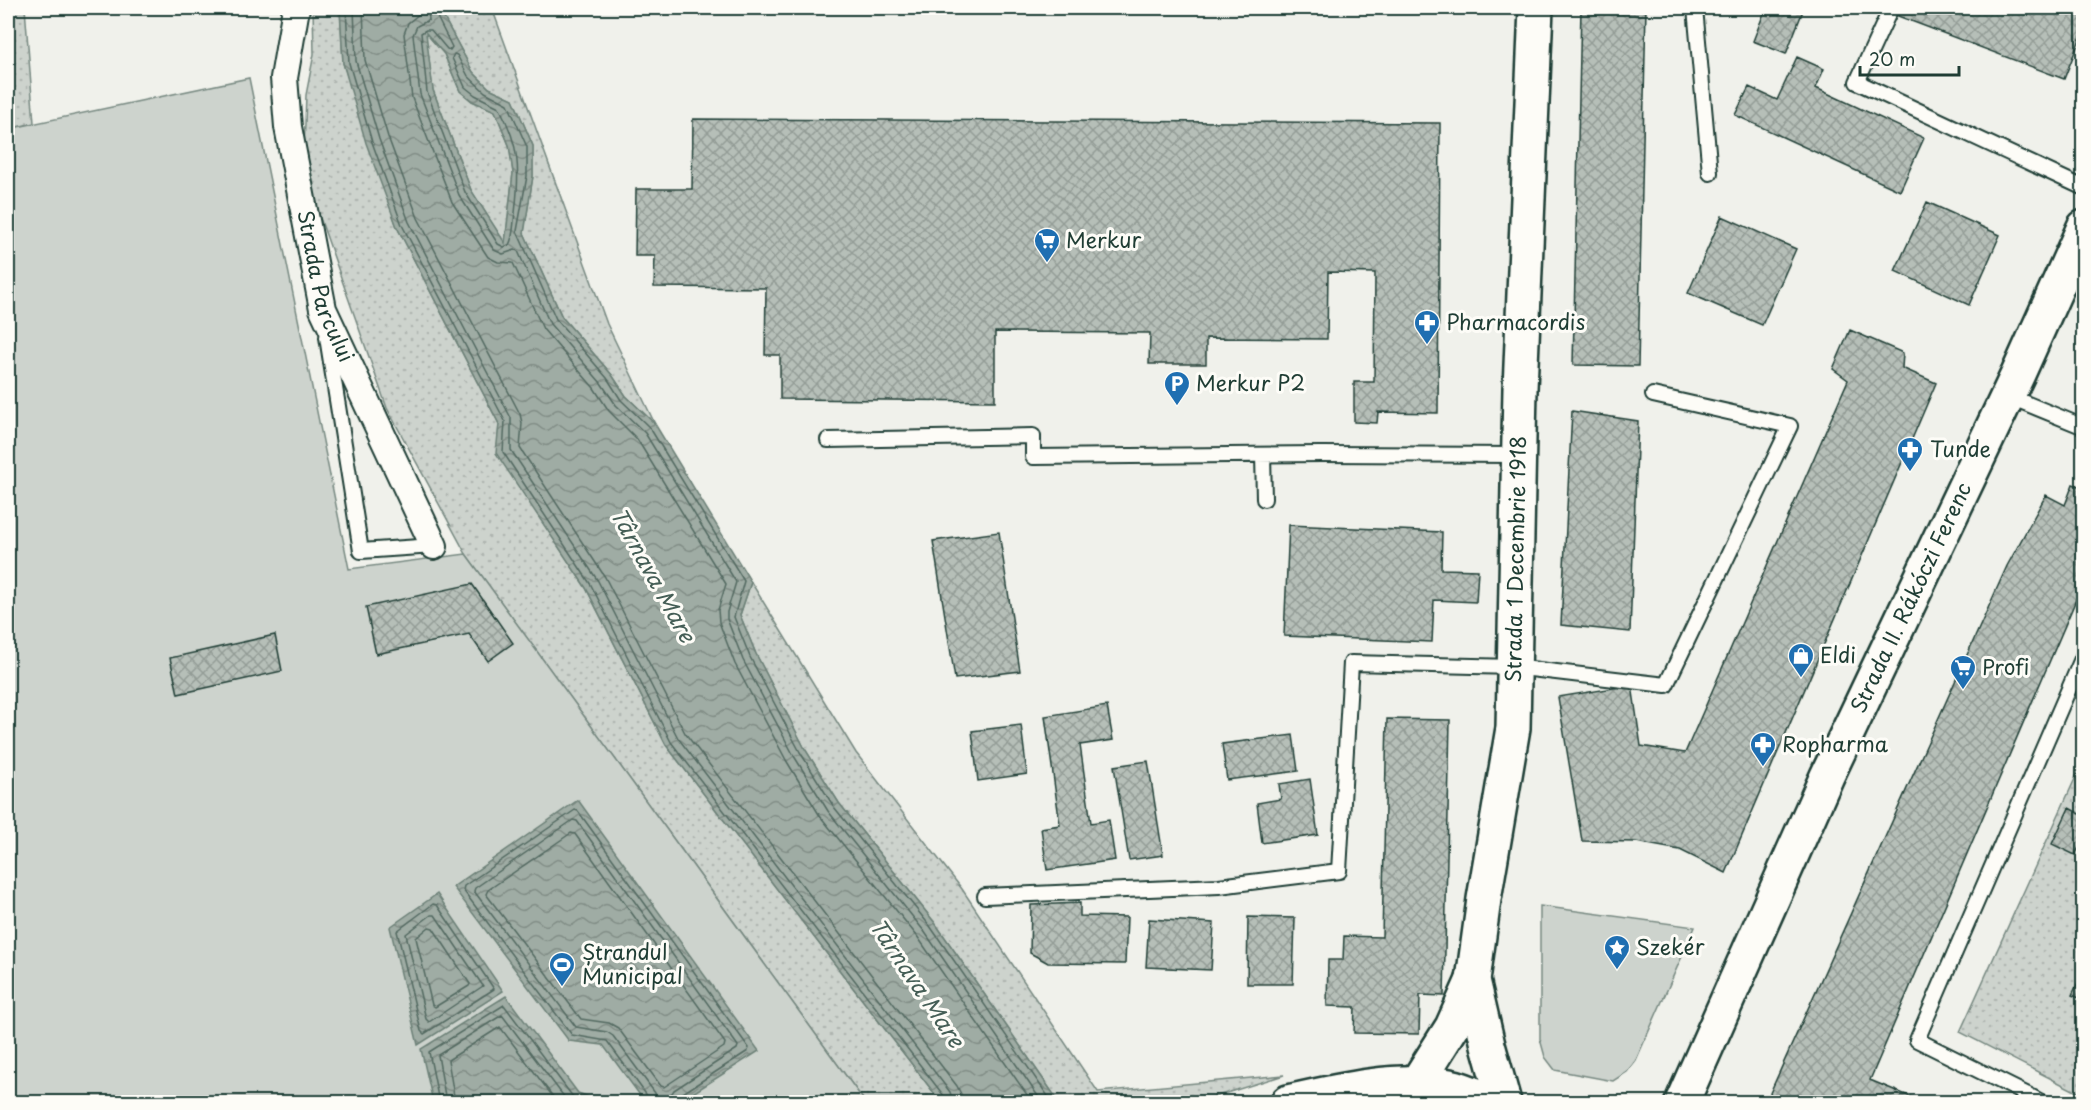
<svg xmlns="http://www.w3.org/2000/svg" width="2091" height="1110" viewBox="0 0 2091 1110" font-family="'Playpen Sans',sans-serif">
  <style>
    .grass { fill: url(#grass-dots); stroke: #768880; stroke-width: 1.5 }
    .park { fill: #cdd3cd; stroke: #768880; stroke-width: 1.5 }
    .water { fill: url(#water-waves); stroke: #6c8077; stroke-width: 1.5; fill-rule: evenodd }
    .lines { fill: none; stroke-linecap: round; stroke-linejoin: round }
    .shore { stroke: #526961; stroke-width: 1.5 }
    .building { fill: url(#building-cross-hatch); stroke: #1f3d34; stroke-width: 1.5 }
    .service-casing { stroke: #1f3d34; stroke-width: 18 }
    .minor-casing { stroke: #1f3d34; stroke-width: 30 }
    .secondary-casing { stroke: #1f3d34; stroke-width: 38 }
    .service { stroke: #fdfcf7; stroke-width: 14 }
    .minor { stroke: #fdfcf7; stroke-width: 26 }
    .secondary { stroke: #fdfcf7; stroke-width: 33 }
    .labels { text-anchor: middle; stroke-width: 6; stroke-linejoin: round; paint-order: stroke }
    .poi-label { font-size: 21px; fill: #1f3d34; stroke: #fdfcf7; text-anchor: start }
    .street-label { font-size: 21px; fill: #1f3d34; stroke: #fdfcf7 }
    .water-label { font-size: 22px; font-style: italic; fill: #455e56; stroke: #fdfcf7 }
  </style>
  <defs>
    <pattern id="grass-dots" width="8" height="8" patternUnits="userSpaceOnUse" patternTransform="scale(1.5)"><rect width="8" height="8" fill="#cdd3cd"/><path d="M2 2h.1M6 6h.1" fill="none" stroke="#b0b6b1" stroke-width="1.8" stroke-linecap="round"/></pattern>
    <pattern id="water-waves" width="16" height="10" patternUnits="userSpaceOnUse" patternTransform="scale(1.5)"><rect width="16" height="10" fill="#9faca4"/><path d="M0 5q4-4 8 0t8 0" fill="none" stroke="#818d86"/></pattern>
    <pattern id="building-cross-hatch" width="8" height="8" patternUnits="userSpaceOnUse" patternTransform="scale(1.5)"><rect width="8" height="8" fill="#b6bfb8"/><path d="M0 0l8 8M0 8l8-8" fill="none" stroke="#939c96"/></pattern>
  </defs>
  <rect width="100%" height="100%" fill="#f0f1eb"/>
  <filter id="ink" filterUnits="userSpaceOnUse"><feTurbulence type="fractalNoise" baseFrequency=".0167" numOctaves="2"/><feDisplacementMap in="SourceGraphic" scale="12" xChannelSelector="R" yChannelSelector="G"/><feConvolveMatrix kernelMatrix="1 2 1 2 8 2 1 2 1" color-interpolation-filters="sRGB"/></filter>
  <g filter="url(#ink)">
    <path class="grass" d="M8,8H25L34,123L8,129Z
      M313,8H340L343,63L397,227L499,424L497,453L586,588L666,745L941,1102H865L466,554L387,408L319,215L304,151L306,95L314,54Z
      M441,8H492L607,324L655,424L626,396L612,375L562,317L524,233L533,176V146L513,99L489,88L473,72L443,16Z
      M425,32L444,54L460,91L472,101L495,111L509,145L513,173L505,244L471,190L433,90Z
      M751,582L856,753L962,889L1098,1092L1284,1075L1198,1102H1059L935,923L839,803L805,749L756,654L740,615Z
      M2083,761V1095L1960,1032Z"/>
    <path class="park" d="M249,78L349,569L466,554L865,1102H8V129Z
      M1540,906L1695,927L1636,1060L1627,1072L1613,1081L1555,1070L1545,1057L1540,1039Z"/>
    <path class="water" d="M340,8H441L443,16L473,72L489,88L513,99L533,146V176L524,233L562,317L612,375L626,396L655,424L751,582L740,615L756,654L805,749L839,803L935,923L1059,1102H941L666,745L586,588L496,453L499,424L397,227L366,143L343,63ZM426,33L444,54L460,91L472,101L495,111L509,145L513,173L505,243L471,190L433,90Z
      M578,800L759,1051L679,1102H645L603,1045L569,1041L453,887Z
      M437,894L503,991L418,1045L390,927Z
      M506,996L578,1093L603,1102H433L421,1049Z"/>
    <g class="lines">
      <path class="shore" d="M346,8L349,63L372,142L402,225L505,421L503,452L591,585L671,742L944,1096L945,1102
        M354,8L356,61L379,139L409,222L511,418V450L598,581L678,738L950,1092L953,1102
        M363,8L365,60L388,137L418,218L520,414L522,423L520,448L605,577L685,733L957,1086L961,1094L962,1102
        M419,8V14L408,23L404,34L412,98L452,202L488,257L498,262L513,263L543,329L594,388L609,411L637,439L726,584L718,610L719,622L735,664L786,760L820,816L917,936L1032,1102
        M428,8L429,20L417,26L413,35L420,94L459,195L494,250L503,254L515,250L518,251L550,324L601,383L616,405L645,433L736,582L727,612V619L743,660L794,756L828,811L924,931L1042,1102
        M436,8L438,19L452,47L450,50L447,49L431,30H426L421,33L427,92L465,192L498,244L504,247L509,245C514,236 513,224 515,213C520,170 520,146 499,107L475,95L465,87L452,58L454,54L457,55L468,76L485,92L508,104L527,147V176L517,231L556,319L607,378L621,400L650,428L744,581L734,617L750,657L800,752L834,807L930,926L1052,1102
        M571,833L575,834L725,1043L724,1047L664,1087L661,1086L618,1028L609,1023L581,1019L486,894L488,890Z
        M433,904L437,905L494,989L424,1034L421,1031L397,931Z
        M431,915H435L483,986L429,1022L426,1019L406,934Z
        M429,927L433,928L470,984L469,986L435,1007L432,1005L416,938Z
        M439,1102L429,1052L504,1005L573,1097L584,1102
        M446,1102L438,1055L502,1015L568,1102
        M455,1102L448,1060L500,1027L557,1102
        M649,1102L648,1097L607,1041L572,1035L463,890L464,886L575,810L578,811L749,1048L748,1051L680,1095L677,1102
        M657,1102L655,1093L613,1036L607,1032L576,1027L474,891L475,888L573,820L577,821L738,1046L737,1049L674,1090L670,1096L669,1102"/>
    </g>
    <path class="building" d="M1581,8H1646L1638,366L1573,365Z
      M1766,8H1804L1786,54L1753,41Z
      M1901,8H2076L2084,10V29L2064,79L1898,16Z
      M1797,57L1824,69L1816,88L1924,138L1900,191L1735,115L1749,87L1777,100Z
      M693,119L1440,123L1438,413L1378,412L1377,423L1354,422V382H1374L1375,273L1328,272L1327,339L1206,338V364H1149L1150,333L995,332V401L780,399V355H765L766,288L654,287L655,256H635L636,189H692Z
      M1927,202L2000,235L1969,305L1895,271Z
      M1722,216L1796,249L1762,325L1688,293Z
      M1850,330L1903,353L1902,368L1936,383L1726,873L1680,850L1636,842L1582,841L1558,697L1632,685L1641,746L1685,753L1848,380L1833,369Z
      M1572,411L1638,421L1630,632L1561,625Z
      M2073,484L2084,488V581L1870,1080L1923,1102H1766L2007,566L2046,495L2065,505Z
      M1289,525L1442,532L1441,569L1478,570L1476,602L1434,600L1432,642L1284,636Z
      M999,532L1020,671L955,679L933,541Z
      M472,584L513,643L488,661L469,634L376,654L366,607Z
      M275,635L282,671L178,694L170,658Z
      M1107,706L1113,740L1080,745L1091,823L1109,820L1115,860L1047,870L1041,828L1060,825L1045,716Z
      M1387,719L1450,720L1444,996L1420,995L1419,1034L1354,1033L1355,1007L1327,1006L1328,960H1343L1344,936L1382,937Z
      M1021,725L1027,774L978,781L972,731Z
      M1293,735L1298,771L1227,780L1222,744Z
      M1148,761L1163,855L1129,860L1114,766Z
      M1310,779L1318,835L1262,843L1257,803L1281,799L1279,784Z
      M2069,808L2084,816V838L2075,855L2052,844Z
      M1080,903V916L1127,917L1125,964L1048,963L1030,953L1031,905Z
      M1248,917L1295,918L1293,984H1247Z
      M1149,919L1214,923L1211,970L1146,967Z
      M2084,970V1000L2072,995Z
      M1939,1096L1954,1102H1936Z"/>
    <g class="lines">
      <defs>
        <path id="service" d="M1695,8L1710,173
          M1891,8L1857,82L2084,188
          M327,337L361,551L434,546
          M2008,396L2084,427
          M828,440L1033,436V457L1321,454L1519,455
          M1263,455L1264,499
          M985,896L1219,886L1339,871L1351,663L1514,667L1666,685L1790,426L1653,395
          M2026,1094L2041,1102
          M2022,1102L2026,1094L1917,1040L2084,654"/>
        <g id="minor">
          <path id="s1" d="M296,8L284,78L288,127L323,309L434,546"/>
        </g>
        <g id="secondary">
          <path d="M1416,1084L1452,1027L1473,980"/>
          <path d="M1288,1102C1336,1091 1399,1076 1449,1086C1465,1089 1478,1096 1492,1102"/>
          <path id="s2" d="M1504,1102L1488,1045L1473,980L1484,899L1513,728L1520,389L1536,8"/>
          <path id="s3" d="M1682,1102L1827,776L2018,374L2084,227"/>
        </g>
      </defs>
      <use href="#service" class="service-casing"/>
      <use href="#minor" class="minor-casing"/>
      <use href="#secondary" class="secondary-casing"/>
      <use href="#service" class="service"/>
      <use href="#minor" class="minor"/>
      <use href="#secondary" class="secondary"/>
    </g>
  </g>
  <defs>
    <symbol id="supermarket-pin" viewBox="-11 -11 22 30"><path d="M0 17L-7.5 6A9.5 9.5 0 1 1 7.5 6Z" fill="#1f6fb2" stroke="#fdfcf7"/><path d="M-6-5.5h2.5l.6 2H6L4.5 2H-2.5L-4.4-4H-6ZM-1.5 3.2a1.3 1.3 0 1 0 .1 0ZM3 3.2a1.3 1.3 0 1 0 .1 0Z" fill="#fff"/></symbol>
    <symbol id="pharmacy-pin" viewBox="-11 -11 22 30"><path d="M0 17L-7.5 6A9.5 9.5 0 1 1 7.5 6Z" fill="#1f6fb2" stroke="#fdfcf7"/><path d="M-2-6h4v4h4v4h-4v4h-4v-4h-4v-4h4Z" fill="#fff"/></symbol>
    <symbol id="parking-pin" viewBox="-11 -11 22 30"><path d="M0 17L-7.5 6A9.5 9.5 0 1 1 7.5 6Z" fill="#1f6fb2" stroke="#fdfcf7"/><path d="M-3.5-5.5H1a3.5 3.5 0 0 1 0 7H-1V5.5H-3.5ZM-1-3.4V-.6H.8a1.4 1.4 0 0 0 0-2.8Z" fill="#fff"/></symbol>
    <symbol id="shop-pin" viewBox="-11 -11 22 30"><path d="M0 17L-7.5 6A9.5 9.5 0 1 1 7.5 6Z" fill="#1f6fb2" stroke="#fdfcf7"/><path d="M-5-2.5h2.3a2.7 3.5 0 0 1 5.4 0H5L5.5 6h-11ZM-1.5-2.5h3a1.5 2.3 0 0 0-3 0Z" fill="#fff"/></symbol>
    <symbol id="sight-pin" viewBox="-11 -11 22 30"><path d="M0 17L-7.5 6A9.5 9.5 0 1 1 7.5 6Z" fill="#1f6fb2" stroke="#fdfcf7"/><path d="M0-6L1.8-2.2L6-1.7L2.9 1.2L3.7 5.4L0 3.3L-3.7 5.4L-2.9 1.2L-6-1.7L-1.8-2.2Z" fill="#fff"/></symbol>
    <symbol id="stadium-pin" viewBox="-11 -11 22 30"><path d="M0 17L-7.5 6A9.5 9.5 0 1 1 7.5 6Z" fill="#1f6fb2" stroke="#fdfcf7"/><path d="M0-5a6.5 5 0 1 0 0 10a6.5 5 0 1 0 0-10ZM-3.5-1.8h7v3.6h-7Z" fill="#fff"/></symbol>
  </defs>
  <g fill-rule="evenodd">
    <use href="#supermarket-pin" x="1032" y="226" width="30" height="40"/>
    <use href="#pharmacy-pin" x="1412" y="308" width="30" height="40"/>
    <use href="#parking-pin" x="1162" y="369" width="30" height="40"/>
    <use href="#pharmacy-pin" x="1895" y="435" width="30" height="40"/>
    <use href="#shop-pin" x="1786" y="641" width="30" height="40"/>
    <use href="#supermarket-pin" x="1948" y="653" width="30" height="40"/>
    <use href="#pharmacy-pin" x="1748" y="730" width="30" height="40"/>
    <use href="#sight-pin" x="1602" y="933" width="30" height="40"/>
    <use href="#stadium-pin" x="547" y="950" width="30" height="40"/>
  </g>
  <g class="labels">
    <g class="poi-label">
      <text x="1066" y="248">Merkur</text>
      <text x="1446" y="330">Pharmacordis</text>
      <text x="1196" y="391">Merkur P2</text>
      <text x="1930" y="457">Tunde</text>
      <text x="1820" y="663">Eldi</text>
      <text x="1982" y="675">Profi</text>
      <text x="1782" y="752">Ropharma</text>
      <text x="1636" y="955">Szekér</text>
      <text x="582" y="960">Ștrandul<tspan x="582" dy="24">Municipal</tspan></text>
    </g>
    <g class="street-label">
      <text dy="7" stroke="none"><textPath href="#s1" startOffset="284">Strada Parcului</textPath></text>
      <text dy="7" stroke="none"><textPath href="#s2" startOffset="550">Strada 1 Decembrie 1918</textPath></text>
      <text dy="7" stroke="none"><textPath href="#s3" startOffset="554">Strada II. Rákóczi Ferenc</textPath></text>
    </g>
    <g class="water-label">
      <text transform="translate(653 575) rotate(61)" y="8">Târnava Mare</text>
      <text transform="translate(917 983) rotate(56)" y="8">Târnava Mare</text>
    </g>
  </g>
  <rect width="2091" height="1110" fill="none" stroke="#fdfcf7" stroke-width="30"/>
  <rect x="15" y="15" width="2061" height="1080" fill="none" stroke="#1f3d34" stroke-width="2" filter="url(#ink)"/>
  <path d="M1860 66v9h99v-9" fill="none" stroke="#1f3d34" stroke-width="3"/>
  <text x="1869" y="66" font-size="18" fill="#1f3d34" stroke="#fdfcf7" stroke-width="4.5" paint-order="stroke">20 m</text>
</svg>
